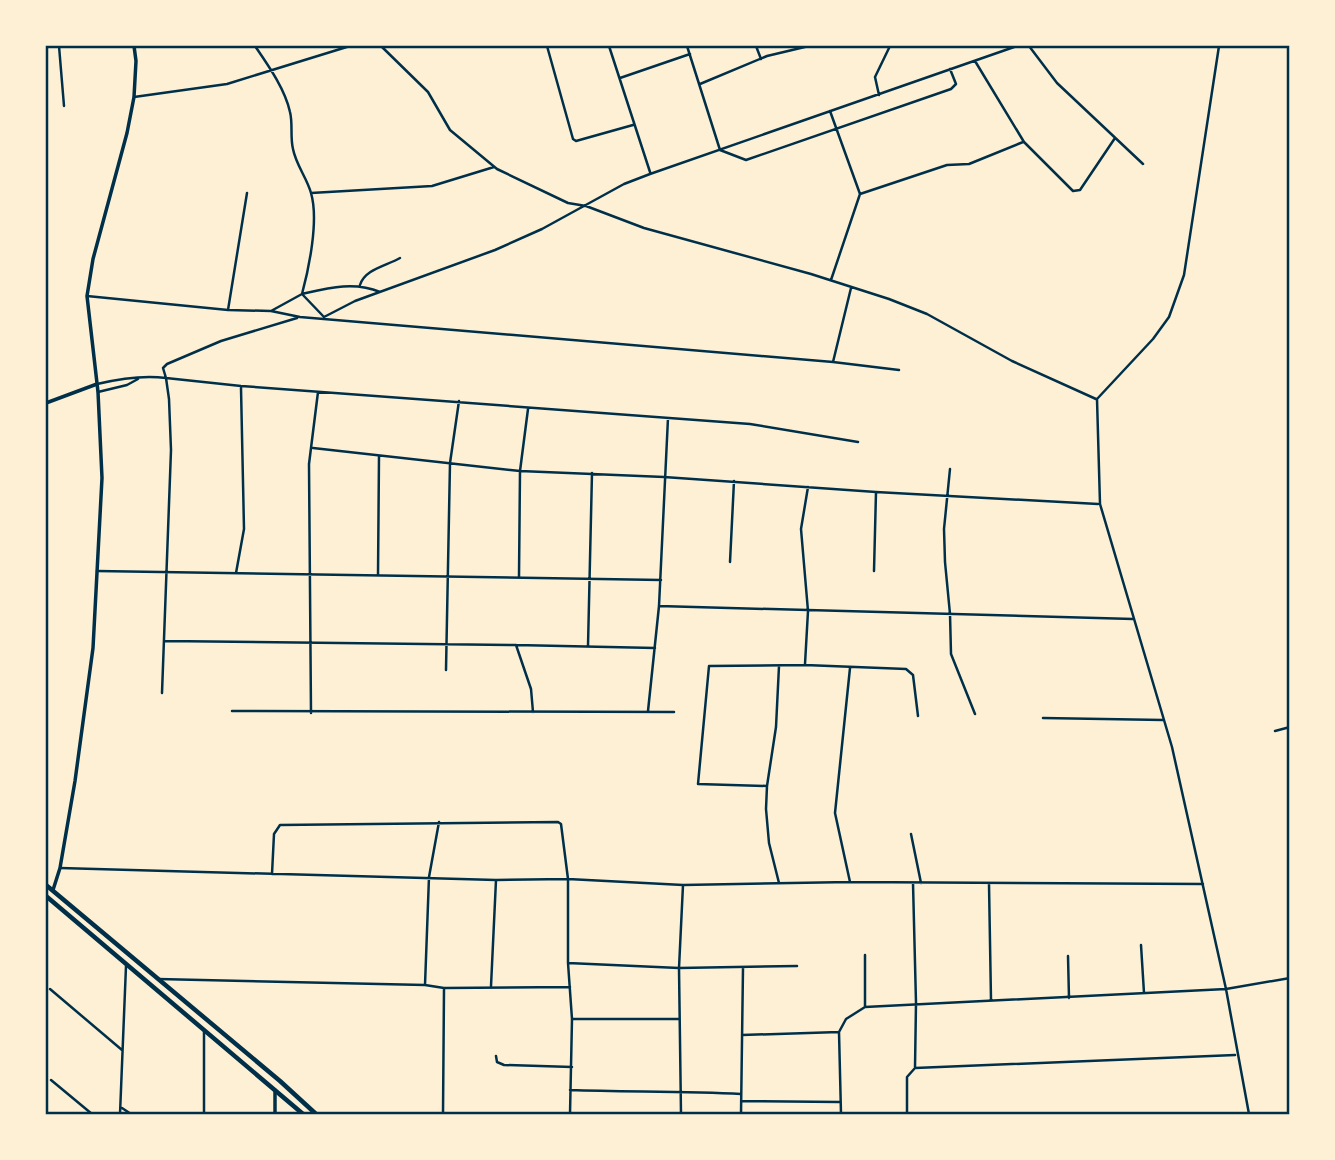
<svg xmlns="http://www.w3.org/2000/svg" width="1335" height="1160" viewBox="0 0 1335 1160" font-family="Literata,serif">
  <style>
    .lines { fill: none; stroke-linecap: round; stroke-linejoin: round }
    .minor { stroke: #003049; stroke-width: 2.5 }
    .tertiary { stroke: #003049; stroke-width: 3.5 }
    .secondary { stroke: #003049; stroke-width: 3.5 }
    .trunk { stroke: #003049; stroke-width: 4.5 }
    .neatline { fill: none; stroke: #003049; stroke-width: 2.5 }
  </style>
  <rect width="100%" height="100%" fill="#fdf0d5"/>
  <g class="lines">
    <path class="minor" d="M59,46L64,106
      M255,46C268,65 285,89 290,112C293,124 290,137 293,149C296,165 307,178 311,193C319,220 309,268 302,294L271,311L300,317L833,362L899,370
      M381,46L428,92L450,130L497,169L568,203L586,206L644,228L811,274L889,299L927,314L1012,361L1096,399
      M547,46L573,139L576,141L633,125
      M609,46L650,172
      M687,46L720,150L746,160L951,89L956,84L950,69
      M756,46L761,59
      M1029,46L1057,83L1143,164
      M1219,46L1184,275L1169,317L1153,339L1097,399L1100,504L1172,747L1226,989L1290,978
      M975,61L1024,142L1073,191L1080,190L1115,138
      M620,78L690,54
      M700,84L767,56L809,46
      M879,95L875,77L890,46
      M134,97L227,84L350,46
      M830,111L860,194L831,280
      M311,193L432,186L494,167
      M860,194L947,165L969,164L1023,142
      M360,285C365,269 386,266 400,258
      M87,296L228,310L271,311
      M228,310L247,193
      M324,317L355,301L495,250L542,229L624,184L650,174L1017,46
      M324,317L302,294C328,288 354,281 380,292
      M833,362L851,288
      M97,384C118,379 144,375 166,378L163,368L167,364L221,341L297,318
      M98,392L127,385L138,379
      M313,448L520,471L664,477L876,492L1098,504
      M950,469L944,529L945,562L950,614L951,654L975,714
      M730,562L734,481
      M97,571L661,580
      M874,571L876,492
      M236,573L244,529L241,388
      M378,575L379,456
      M519,577L520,471L528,409
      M659,606L1133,619
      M165,641L516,645L655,648
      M516,645L531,689L533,712
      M588,646L592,473
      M805,664L808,611L801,529L808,487
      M779,666L776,727L767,786L766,809L769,843L779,883
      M446,670L450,463L459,401
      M162,693L171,450L169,399L166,378L241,386L750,424L858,442
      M232,711L674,712
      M648,711L659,606L668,418
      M311,713L309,464L318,392
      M1043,718L1163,720
      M1275,731L1290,727
      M767,786L698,784L709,666L805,665L906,669L913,675L918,716
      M911,834L921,883
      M60,868L496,880
      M272,874L274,834L280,825L558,822L561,824L568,879V963L572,1019L570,1114
      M850,882L835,813L850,668
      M913,883L916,1003L915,1068
      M989,884L991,1000
      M1141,945L1144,993
      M1068,956L1069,998
      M568,963L679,968L797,966
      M158,979L425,985L444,988L570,987
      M425,985L429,877L439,822
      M491,986L496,880L568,879L683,885L850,882L1203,884
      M50,989L122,1050
      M865,1007V955
      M572,1019H679
      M742,1035L839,1032
      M496,1056L497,1062L504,1065L572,1067
      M51,1080L92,1114
      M570,1090C627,1092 684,1091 741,1094
      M741,1101L839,1102
      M122,1108L131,1114
      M120,1114L126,966
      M204,1114V1032
      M443,1114L444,988
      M681,1114L679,968L683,885
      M741,1114L743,968
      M841,1114L839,1032L846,1019L865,1007L1226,989L1249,1114
      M907,1114V1077L915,1068L1235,1055"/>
    <path class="tertiary" d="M46,403L97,384
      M53,890L60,868L75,781L93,648L102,478L98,392L87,296L93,259L127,133L134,97L136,61L134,46"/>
    <path class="secondary" d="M275,1114V1090"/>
    <path class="trunk" d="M46,885L280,1081L316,1114
      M46,896L303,1114"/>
  </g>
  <rect width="1335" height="1160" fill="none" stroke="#fdf0d5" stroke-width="94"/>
  <rect x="47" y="47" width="1241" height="1066" class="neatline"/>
</svg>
